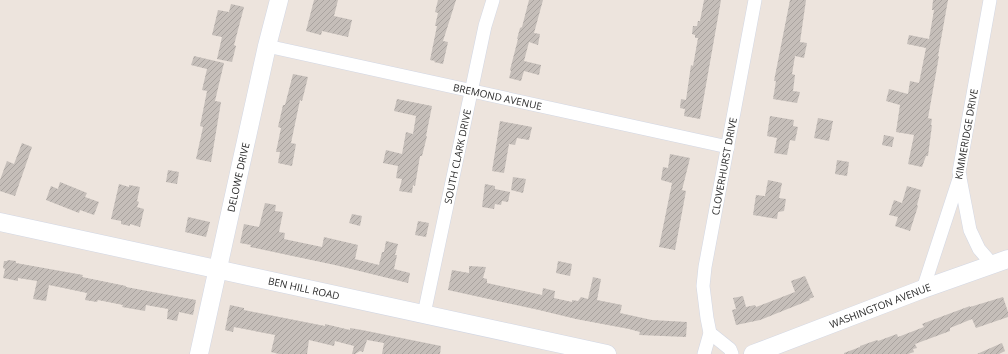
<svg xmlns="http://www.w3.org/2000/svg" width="1008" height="354" viewBox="0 0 1008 354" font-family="'Open Sans',sans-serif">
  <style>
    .building { fill: url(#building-hatch) }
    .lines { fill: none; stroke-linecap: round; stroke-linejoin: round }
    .street-casing { stroke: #d2d7e4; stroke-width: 14 }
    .secondary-casing { stroke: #d2d7e4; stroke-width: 19 }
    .street { stroke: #fff; stroke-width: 13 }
    .secondary { stroke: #fff; stroke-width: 18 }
    .labels { text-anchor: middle; stroke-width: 4; stroke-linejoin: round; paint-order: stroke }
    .street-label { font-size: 10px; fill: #2b2b2b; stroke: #fff }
  </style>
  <defs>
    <pattern id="building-hatch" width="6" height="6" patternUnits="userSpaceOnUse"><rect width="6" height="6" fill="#c5beb9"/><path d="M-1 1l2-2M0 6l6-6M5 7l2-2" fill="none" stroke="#a9a39f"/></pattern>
  </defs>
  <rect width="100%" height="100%" fill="#ede4dd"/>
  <path class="building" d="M314,0H338L334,16L352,20L348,37L322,31L321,35L306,31Z
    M438,0H456L443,41L448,42L443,64L434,62L435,61L430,60L437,26H435L438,13L435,12Z
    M529,0H543L534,33L540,34L538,45L529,42L524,61L541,65L539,75L524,71L521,81L509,78L511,71L510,70L518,39H517L520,28L522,27Z
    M704,0H721L700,119L684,116L685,109L680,108L681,99L686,100L691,65L693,66L698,38H695V35L692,34L693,26H697L698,21H700Z
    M790,0H806L800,42L807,43L804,58L795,56L792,74L795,75L793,91L800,92L797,103L773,99L776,81H774Z
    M933,0H948L938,56H939L928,118L932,119L931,125H932L928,156H926L922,167L908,164L914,135L896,132L900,105L886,101L889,89L908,94L910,81L919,83L926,48L907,44L909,35L929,39L934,10H932Z
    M231,4L244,7L234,45L236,46L232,62L217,59L222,37L212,35L218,10L229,12Z
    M194,56L224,63L215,101L221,102L211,162L196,159L203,127L200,126L207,91L202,90L207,69L191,65Z
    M293,74L308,77L302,101L300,100L291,143L296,144L292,166L278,163L280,152H276L281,128L278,127L283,105H285Z
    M397,99L432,106L426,136H427L422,156H420L415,186L413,185L412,193L399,191L402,179L396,178L398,166L383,163L386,150L402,154L406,132L413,134L416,116L394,111Z
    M770,116L794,120L793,126L798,127L795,141L790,140L787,155L774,153L777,138L767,136Z
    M818,118L833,121L829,141L814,138Z
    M500,121L532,127L529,140L517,138L515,145L509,144L504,173L492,171Z
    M884,135L894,137L892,147L882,145Z
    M22,143L32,147L15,196L0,191V180L7,161L14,164Z
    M670,154L690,158L682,190L686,191L675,250L659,247L672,183L661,180L663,167L668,168Z
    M837,160L849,162L847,176L835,174Z
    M168,170L179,172L177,184L166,182Z
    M513,177L526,179L523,193L511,190Z
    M768,180L782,183L779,198L786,199L784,211L778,212L777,219L753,215L756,195L765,196Z
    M60,182L87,193L85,197L99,202L94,215L80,210L79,213L46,200L51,186L58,189Z
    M119,184L129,187V185L140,187L137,201L139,202L137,207L144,209L140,227L130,224V226L121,224V221L111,219Z
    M485,184L495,186V189L510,192L508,202L502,201L501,205L495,204L494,209L482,207Z
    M907,186L921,190L917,205L918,206L910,231L895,226L898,217L889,215L894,200L902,203Z
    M265,203L276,205L275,211L283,212L279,232L285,233L284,239L322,247L324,237L358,245L355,259L379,265L382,252H384L386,241L398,244L395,255H397L394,269L410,273L408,283L335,265L250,247L251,245L240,243L244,224L259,227Z
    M352,214L362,216L360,226L349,223Z
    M188,217L210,222L206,237L185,232Z
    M418,221L429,223L426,237L415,235Z
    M8,260L16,261V263L83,275L82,277L126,286V287L196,300L193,315L179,312L177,321L167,319L168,309L146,305L145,311L122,307L123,305L98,300L97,302L85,300L87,293L49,285L46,301L33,299L37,281L18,278V281L3,278L5,269L3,268L4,261H7Z
    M558,261L572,264L570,276L556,273Z
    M469,266L486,267L483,278L487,279V283L542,295L543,288L555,291L554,298L572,302V300L578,301L581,297L588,299L593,277L601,279L597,300L622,305L620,313L652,320L687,322L686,337L639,335L640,332L629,329L576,319L539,310L448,290L452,270L469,273Z
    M805,276L814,297L809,299L810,300L760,320L736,325L732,310L736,309L733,298L743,296L746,307L755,305L756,307L795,292L791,281Z
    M1003,297L1008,312V317L976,328L972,319L950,328V331L915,344L917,348L913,349L914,352L908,354H844V353L860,347V346L877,340L878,341L897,334L898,337L924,327L922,324L927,322L970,306V307Z
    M230,305L244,308V310L249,311L325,326V324L350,330V328L362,330L441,346L440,354H382L384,343L367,340L363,352L360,351L355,354H352L354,346L335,341L334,346L309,340L307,354H279L271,352L275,335L234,327L233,332L225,330Z
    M1002,343L1005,351L999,354H977Z"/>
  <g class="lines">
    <defs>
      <g id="street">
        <path id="s1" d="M267,46L728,147"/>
        <path d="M960,178L970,230L979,249L992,264"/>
        <path d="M923,289L960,176L959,172L990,0"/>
        <path id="s2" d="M424,314L485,26L493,0"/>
        <path d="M710,333L730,349L732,354"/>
        <path id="s3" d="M704,354L710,333L707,318L703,286L705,267L755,0"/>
      </g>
      <g id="secondary">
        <path id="s4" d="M0,222L607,354"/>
        <path id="s5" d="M199,354L267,46L279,0"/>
        <path id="s6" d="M753,354L923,289L1008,259"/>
      </g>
    </defs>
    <use href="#street" class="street-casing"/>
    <use href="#secondary" class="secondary-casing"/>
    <use href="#street" class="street"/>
    <use href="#secondary" class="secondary"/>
  </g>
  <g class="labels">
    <g class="street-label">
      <text dy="4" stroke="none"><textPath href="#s1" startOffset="236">BREMOND AVENUE</textPath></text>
      <text transform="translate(966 134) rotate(-80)" y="4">KIMMERIDGE DRIVE</text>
      <text dy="4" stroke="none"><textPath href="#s2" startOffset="161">SOUTH CLARK DRIVE</textPath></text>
      <text dy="4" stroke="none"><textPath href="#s3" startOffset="191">CLOVERHURST DRIVE</textPath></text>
      <text dy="4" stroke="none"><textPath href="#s5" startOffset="181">DELOWE DRIVE</textPath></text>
      <text dy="4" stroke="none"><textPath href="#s4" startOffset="311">BEN HILL ROAD</textPath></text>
      <text dy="4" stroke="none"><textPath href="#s6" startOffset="136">WASHINGTON AVENUE</textPath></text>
    </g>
  </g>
</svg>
